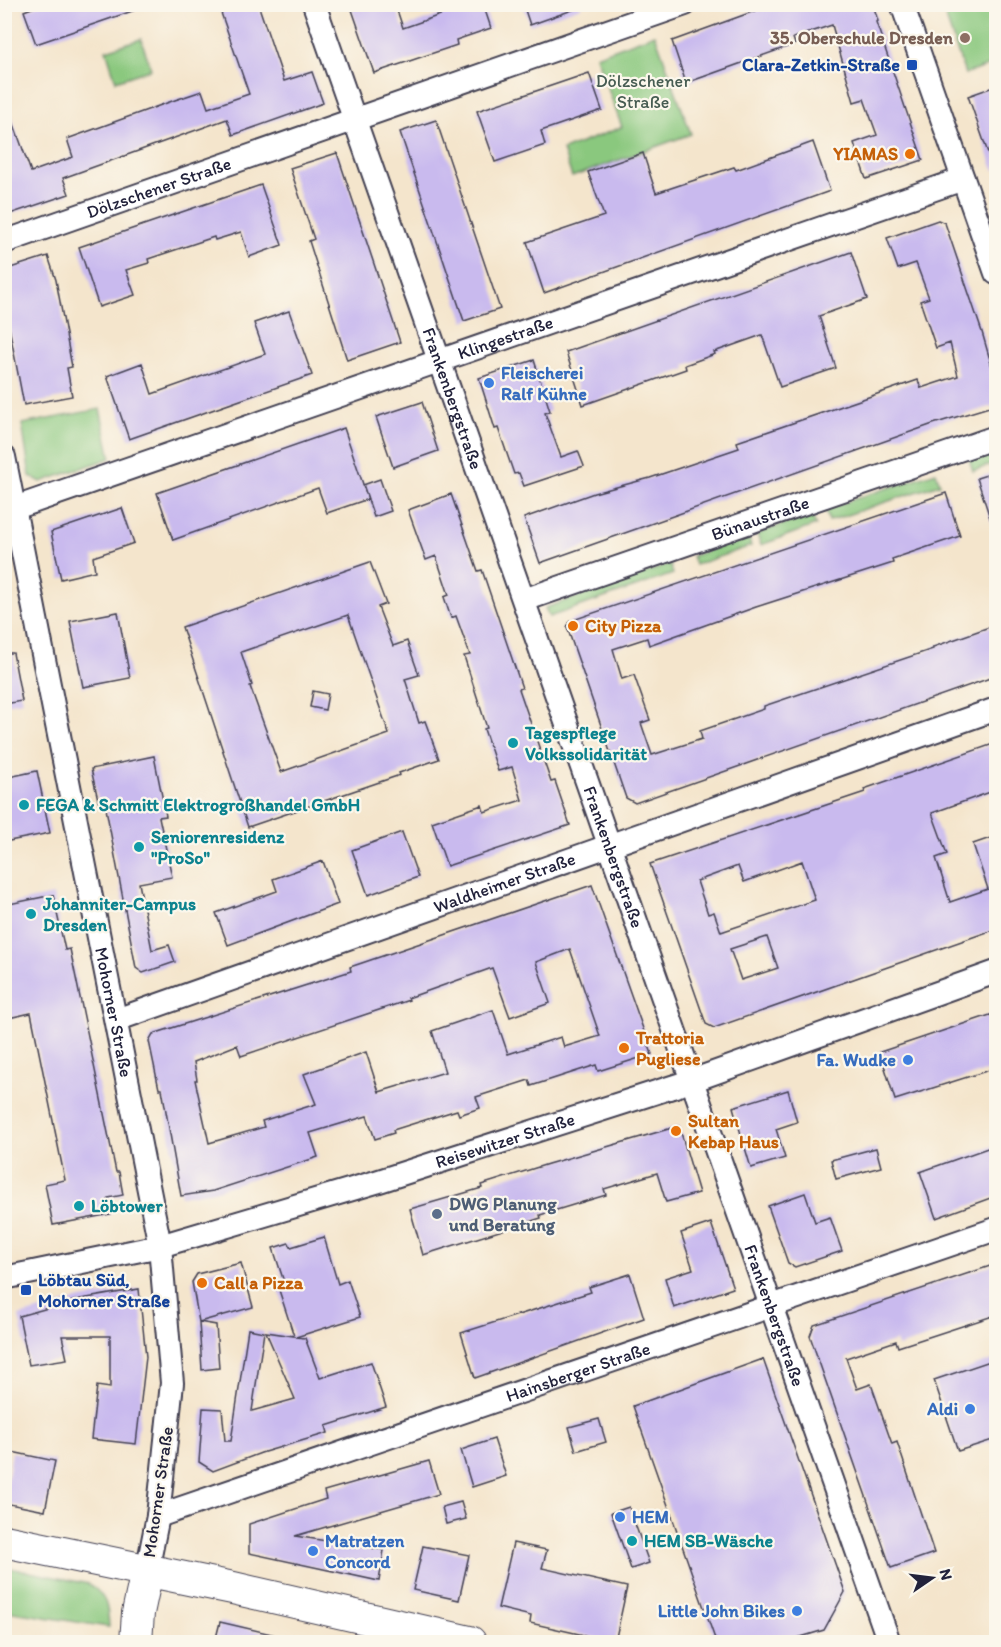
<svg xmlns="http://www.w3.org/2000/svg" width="1001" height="1647" viewBox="0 0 1001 1647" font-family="Itim,sans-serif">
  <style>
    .green { fill: #8ac87e; stroke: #56755c; stroke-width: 1.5 }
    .building { fill: #c9baee; fill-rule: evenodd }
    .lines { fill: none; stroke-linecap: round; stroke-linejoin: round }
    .street-casing { stroke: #423f51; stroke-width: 26 }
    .secondary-casing { stroke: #423f51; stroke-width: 34 }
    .street { stroke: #fff; stroke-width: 22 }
    .secondary { stroke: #fff; stroke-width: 32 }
    .education-dot { fill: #8d6e63; stroke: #fbf7ec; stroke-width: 2 }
    .transit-dot { fill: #1a4fb4; stroke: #fbf7ec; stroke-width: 2 }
    .food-dot { fill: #e8710a; stroke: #fbf7ec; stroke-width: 2 }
    .shop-dot { fill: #3f7fe0; stroke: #fbf7ec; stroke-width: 2 }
    .culture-dot { fill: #0f9aa8; stroke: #fbf7ec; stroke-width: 2 }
    .service-dot { fill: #5c6f8a; stroke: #fbf7ec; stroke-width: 2 }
    .labels { text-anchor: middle; stroke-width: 4.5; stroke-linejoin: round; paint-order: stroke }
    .education-label { font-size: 18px; font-weight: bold; fill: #785e54; stroke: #fbf7ec; text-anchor: end }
    .transit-label { font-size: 18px; font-weight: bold; fill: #164399; stroke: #fbf7ec; text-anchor: end }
    .park-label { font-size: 18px; fill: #465c52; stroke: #fbf7ec }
    .food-label { font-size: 18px; font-weight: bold; fill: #c56008; stroke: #fbf7ec; text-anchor: start }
    .street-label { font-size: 18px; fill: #22223b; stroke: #fbf7ec }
    .shop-label { font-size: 18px; font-weight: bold; fill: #366cbe; stroke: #fbf7ec; text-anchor: start }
    .culture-label { font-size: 18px; font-weight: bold; fill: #0d838f; stroke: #fbf7ec; text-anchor: start }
    .service-label { font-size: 18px; font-weight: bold; fill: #4e5e75; stroke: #fbf7ec; text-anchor: start }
  </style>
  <rect width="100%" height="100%" fill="#fbf7ec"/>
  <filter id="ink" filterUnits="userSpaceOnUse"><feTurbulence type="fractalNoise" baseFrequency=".0167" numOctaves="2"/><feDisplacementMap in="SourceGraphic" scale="12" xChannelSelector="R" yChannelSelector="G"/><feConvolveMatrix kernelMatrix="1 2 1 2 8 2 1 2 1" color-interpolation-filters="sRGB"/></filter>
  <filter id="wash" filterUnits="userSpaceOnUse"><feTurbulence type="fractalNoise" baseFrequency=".008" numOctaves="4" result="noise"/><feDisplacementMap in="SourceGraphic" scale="24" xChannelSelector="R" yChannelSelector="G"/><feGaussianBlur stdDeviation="1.35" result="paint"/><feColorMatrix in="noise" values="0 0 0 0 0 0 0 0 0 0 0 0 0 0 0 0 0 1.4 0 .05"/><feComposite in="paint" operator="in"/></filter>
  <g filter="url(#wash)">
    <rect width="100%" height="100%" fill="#f4e5cc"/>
    <path class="green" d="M975,4L996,5V63L965,74L945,15Z
      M655,34L691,134L572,177L563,150L622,127L596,56Z
      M141,39L151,69L116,81L106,50Z
      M100,409L111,458L41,482L30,476L22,424Z
      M996,449V463L973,471L969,459Z
      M936,472L940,484L829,521L825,509Z
      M811,514L816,525L761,545L757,534Z
      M748,536L751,546L695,565L692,556Z
      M670,564L673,574L549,617L545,608Z
      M5,1567L89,1584C107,1596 108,1607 109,1627L7,1611L5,1622Z"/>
    <g id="blocks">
      <path class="building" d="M42,4H143L144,7L36,44L24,11Z
        M218,4H258L284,81L312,72L323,103L233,135L227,119L63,178L69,194L4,216V105H7L31,172L73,157L67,139L175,100L202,91L208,108L249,94Z
        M350,4H395L403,28L446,13L443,4H483L491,28L456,40L457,45L374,73Z
        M523,4H581V7L530,25Z
        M774,4H873L878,21L876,22L923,160L866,179L854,143L877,135L864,99L854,102L832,25L793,38L795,44L686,83L672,41Z
        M589,73L602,110L541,131L545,145L495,162L477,111Z
        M996,86V170H994L968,96Z
        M436,120L500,309L464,321L400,132Z
        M813,142L830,191L544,293L527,242L604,216L588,172L643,153L656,193L734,167L736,170Z
        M337,153L400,342L347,360L309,241L314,239L290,168Z
        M261,185L282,245L249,257L241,232L215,240L214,237L148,259L149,263L126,270L135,295L99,307L79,247Z
        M938,220L945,223L982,332L996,381V405L933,424L540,563L524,518L594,493L650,478L739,448L737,442L918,380L921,388L958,376L950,343L936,348L920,301L929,298L916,263L898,269L887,238Z
        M851,252L867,299L819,316L836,368L780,387L762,335L714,352L715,354L685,365L686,369L583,405L566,352Z
        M48,256L56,280L72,367L67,368L72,396L24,405L4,301V270Z
        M289,311L312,375L129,439L107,376L142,363L152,394L265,354L254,323Z
        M534,360L550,411L545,413L561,457L578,451L584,466L524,486L519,473L514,474L498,428L495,429L479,378Z
        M422,402L438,451L393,467L376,417Z
        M344,428L368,499L327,513L318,488L173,540L157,493Z
        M996,472V526L993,527L977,478Z
        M380,479L391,511L374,517L363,485Z
        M946,493L960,536L892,559L893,563L756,607L649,645L647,638L613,649L622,679L634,675L650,720L641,723L652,755L702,739L700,731L764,709V706L933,649V647L992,626L996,642V676L635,803L626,798L567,627L570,621Z
        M451,494L478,571L482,570L522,688L519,689L551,782L555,781L570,825L447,866L432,822L482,805L484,812L522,800L512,767L498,771L484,729L487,728L464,656L470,655L456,616L451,618L444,597L449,595L436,556L426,560L408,510Z
        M122,508L134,543L93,557L95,571L61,579L51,532Z
        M370,562L386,604L378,607L393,646L407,641L419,675L405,679L419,723L425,721L439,759L399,773L400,775L248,827L182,627ZM348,615L389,734L281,772L250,686L252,685L241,652Z
        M118,612L130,678L83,687L70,621Z
        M4,653H13L22,701L4,704Z
        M313,691L328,694L325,710L310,707Z
        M996,743V790L932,813L947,854L936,858L950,902L988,889L973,844L996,836V929L714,1028L706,1024L650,864L865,792L864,789ZM802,861L815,900L721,932L714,912L708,914L697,881L738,866L744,882ZM767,937L778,968L741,980L730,949Z
        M154,756L166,816L159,817L172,877L139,883L152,950L169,945L175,962L143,973L136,968L105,803L99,804L91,769Z
        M37,771L50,833L4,842V778Z
        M402,832L418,877L368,895L352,850Z
        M323,861L338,904L228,945L216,913L277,891L273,879Z
        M592,885L652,1054L598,1071L596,1065L531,1086L529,1080L476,1097L480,1108L459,1115L457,1110L393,1130L394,1133L375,1139L367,1116L310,1133L318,1157L213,1191L181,1196L162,1089H159L149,1041L153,1034L351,971L350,967ZM570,949L600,1036L564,1047L561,1037L508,1054L493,1010L432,1031L445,1072L379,1092L366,1052L304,1074L316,1104L262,1121L264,1127L209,1143L195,1080H197L194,1062L237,1045L241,1056L409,1000L408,998L492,968L510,1017L550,1003L536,962Z
        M53,895L65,950L70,949L116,1172H119L123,1195L108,1198L111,1214L53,1225L45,1184L65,1180L31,1013L4,1019V905Z
        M993,1014L996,1027V1068L895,1100L880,1052Z
        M788,1090L797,1122L776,1129L785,1158L751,1168L733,1107Z
        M679,1126L699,1193L666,1202L657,1173L604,1189L606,1195L540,1215L541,1218L423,1255L410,1209L482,1188L481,1185L548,1164Z
        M996,1145V1196L936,1218L920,1172Z
        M876,1148L881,1167L836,1179L831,1160Z
        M805,1193L815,1222L830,1217L842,1251L795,1267L788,1263L768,1206Z
        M711,1223L733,1288L674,1308L665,1278L693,1269L681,1233Z
        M324,1237L338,1284L348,1280L360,1317L296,1337L305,1338L320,1378L371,1362L386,1407L326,1426L328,1433L261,1453L213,1471L199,1462L203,1408L222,1409L225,1441H231L248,1329L264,1332L252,1411L295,1399L266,1332L294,1336L278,1287L285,1285L273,1248L289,1243L291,1247Z
        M241,1263L253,1307L199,1322L192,1282L197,1274Z
        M996,1264V1315L898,1347L896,1341L846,1358L857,1389L871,1384L892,1444L897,1442L934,1553L891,1568L810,1336L814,1325Z
        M630,1274L644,1318L475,1378L461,1333L591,1292L589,1287Z
        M139,1289L146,1357L136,1444L91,1439L97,1386L110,1388V1336H62L67,1359L29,1365L19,1316L81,1299Z
        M199,1322L216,1325L219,1368L202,1370Z
        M763,1359L845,1592L824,1630L784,1642H722L715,1639L633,1406Z
        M996,1359V1439L958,1451L934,1380Z
        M599,1419L606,1442L576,1451L569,1427Z
        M494,1439L506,1476L472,1487L461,1450Z
        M12,1452L55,1461L45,1511L4,1503Z
        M429,1461L439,1494L295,1536L384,1550L379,1581L249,1553V1524L326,1499L324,1491Z
        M461,1502L466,1519L446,1524L442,1507Z
        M629,1507L649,1563L631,1569L611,1513Z
        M513,1543L547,1550L542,1568L627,1587L615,1642L530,1623L531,1616L498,1608Z
        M423,1546L469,1555L459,1600L413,1590Z
        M220,1622L280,1636L279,1642H215Z"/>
    </g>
  </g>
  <g filter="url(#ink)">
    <use href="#blocks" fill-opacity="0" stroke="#423f51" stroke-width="1.5"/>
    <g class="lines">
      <defs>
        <g id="street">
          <path id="s1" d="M314,4L889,1642"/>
          <path d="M902,4L996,273"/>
          <path id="s2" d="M4,242L685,4"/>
          <path id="s3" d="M4,457L160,1246L172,1383L158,1516L147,1571"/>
          <path id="s4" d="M15,508L963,179"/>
          <path id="s5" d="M524,600L996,437"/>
          <path id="s6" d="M116,1020L996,709"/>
          <path id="s7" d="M4,1278L160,1246L376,1182L694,1080L996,972"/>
          <path id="s8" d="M158,1516L996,1229"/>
        </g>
        <path id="secondary" d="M4,1541L233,1588L470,1642
          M136,1642L138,1613L147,1571"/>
      </defs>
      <use href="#street" class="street-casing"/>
      <use href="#secondary" class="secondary-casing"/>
      <use href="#street" class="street"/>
      <use href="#secondary" class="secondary"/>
    </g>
  </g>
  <circle class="education-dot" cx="965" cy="38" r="6"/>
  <g class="transit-dot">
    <rect x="906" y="59" width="12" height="12" rx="3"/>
    <rect x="20" y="1284" width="12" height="12" rx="3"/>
  </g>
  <g class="food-dot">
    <circle cx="910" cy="154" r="6"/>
    <circle cx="573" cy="626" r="6"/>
    <circle cx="624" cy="1048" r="6"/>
    <circle cx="676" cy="1131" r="6"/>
    <circle cx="202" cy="1283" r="6"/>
  </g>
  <g class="shop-dot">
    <circle cx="489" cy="383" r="6"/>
    <circle cx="908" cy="1060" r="6"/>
    <circle cx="970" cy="1409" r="6"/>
    <circle cx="620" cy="1517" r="6"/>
    <circle cx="313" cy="1551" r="6"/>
    <circle cx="797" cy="1611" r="6"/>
  </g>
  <g class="culture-dot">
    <circle cx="513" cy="743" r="6"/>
    <circle cx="24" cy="805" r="6"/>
    <circle cx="139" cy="847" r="6"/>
    <circle cx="31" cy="914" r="6"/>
    <circle cx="79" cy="1206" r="6"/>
    <circle cx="632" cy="1541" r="6"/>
  </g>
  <circle class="service-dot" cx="437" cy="1214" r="6"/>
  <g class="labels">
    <g class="education-label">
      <text x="953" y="44">35. Oberschule Dresden</text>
    </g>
    <g class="transit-label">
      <text x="900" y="71">Clara-Zetkin-Straße</text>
      <text x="38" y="1286" text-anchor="start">Löbtau Süd,<tspan x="38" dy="21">Mohorner Straße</tspan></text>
    </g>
    <g class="park-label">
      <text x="643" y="87">Dölzschener<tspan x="643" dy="21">Straße</tspan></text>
    </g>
    <g class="food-label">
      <text x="898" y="160" text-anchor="end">YIAMAS</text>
      <text x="585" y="632">City Pizza</text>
      <text x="636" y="1044">Trattoria<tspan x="636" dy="21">Pugliese</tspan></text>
      <text x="688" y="1127">Sultan<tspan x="688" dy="21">Kebap Haus</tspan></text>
      <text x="214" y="1289">Call a Pizza</text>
    </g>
    <g class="street-label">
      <text dy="6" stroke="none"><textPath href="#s2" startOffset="164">Dölzschener Straße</textPath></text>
      <text dy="6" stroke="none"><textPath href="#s4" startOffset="519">Klingestraße</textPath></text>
      <text dy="6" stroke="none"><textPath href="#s1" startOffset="418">Frankenbergstraße</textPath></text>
      <text dy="6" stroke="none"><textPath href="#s5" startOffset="250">Bünaustraße</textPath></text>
      <text dy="6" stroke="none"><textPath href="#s1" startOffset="904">Frankenbergstraße</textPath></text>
      <text dy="6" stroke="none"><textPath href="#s6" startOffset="412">Waldheimer Straße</textPath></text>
      <text dy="6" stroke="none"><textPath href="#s3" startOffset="566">Mohorner Straße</textPath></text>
      <text dy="6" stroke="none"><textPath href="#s7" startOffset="520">Reisewitzer Straße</textPath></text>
      <text dy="6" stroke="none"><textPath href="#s1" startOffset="1390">Frankenbergstraße</textPath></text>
      <text dy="6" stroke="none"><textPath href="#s8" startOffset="444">Hainsberger Straße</textPath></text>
      <text transform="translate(158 1492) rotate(-82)" y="6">Mohorner Straße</text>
    </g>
    <g class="shop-label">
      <text x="501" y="379">Fleischerei<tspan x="501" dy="21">Ralf Kühne</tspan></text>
      <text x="896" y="1066" text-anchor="end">Fa. Wudke</text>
      <text x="958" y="1415" text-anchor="end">Aldi</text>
      <text x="632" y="1523">HEM</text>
      <text x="325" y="1547">Matratzen<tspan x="325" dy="21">Concord</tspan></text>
      <text x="785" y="1617" text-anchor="end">Little John Bikes</text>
    </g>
    <g class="culture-label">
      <text x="525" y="739">Tagespflege<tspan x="525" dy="21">Volkssolidarität</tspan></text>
      <text x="36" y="811">FEGA &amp; Schmitt Elektrogroßhandel GmbH</text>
      <text x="151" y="843">Seniorenresidenz<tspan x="151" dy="21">"ProSo"</tspan></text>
      <text x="43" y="910">Johanniter-Campus<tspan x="43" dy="21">Dresden</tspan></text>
      <text x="91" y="1212">Löbtower</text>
      <text x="644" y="1547">HEM SB-Wäsche</text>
    </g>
    <g class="service-label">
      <text x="449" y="1210">DWG Planung<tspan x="449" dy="21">und Beratung</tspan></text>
    </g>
  </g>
  <rect width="1001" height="1647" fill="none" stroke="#fbf7ec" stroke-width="24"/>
  <g transform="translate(932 1578) rotate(76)" stroke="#fbf7ec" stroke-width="4.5" paint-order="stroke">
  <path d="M0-4.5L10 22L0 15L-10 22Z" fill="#22223b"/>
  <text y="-9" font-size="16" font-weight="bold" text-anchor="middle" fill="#22223b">N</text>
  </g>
</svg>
